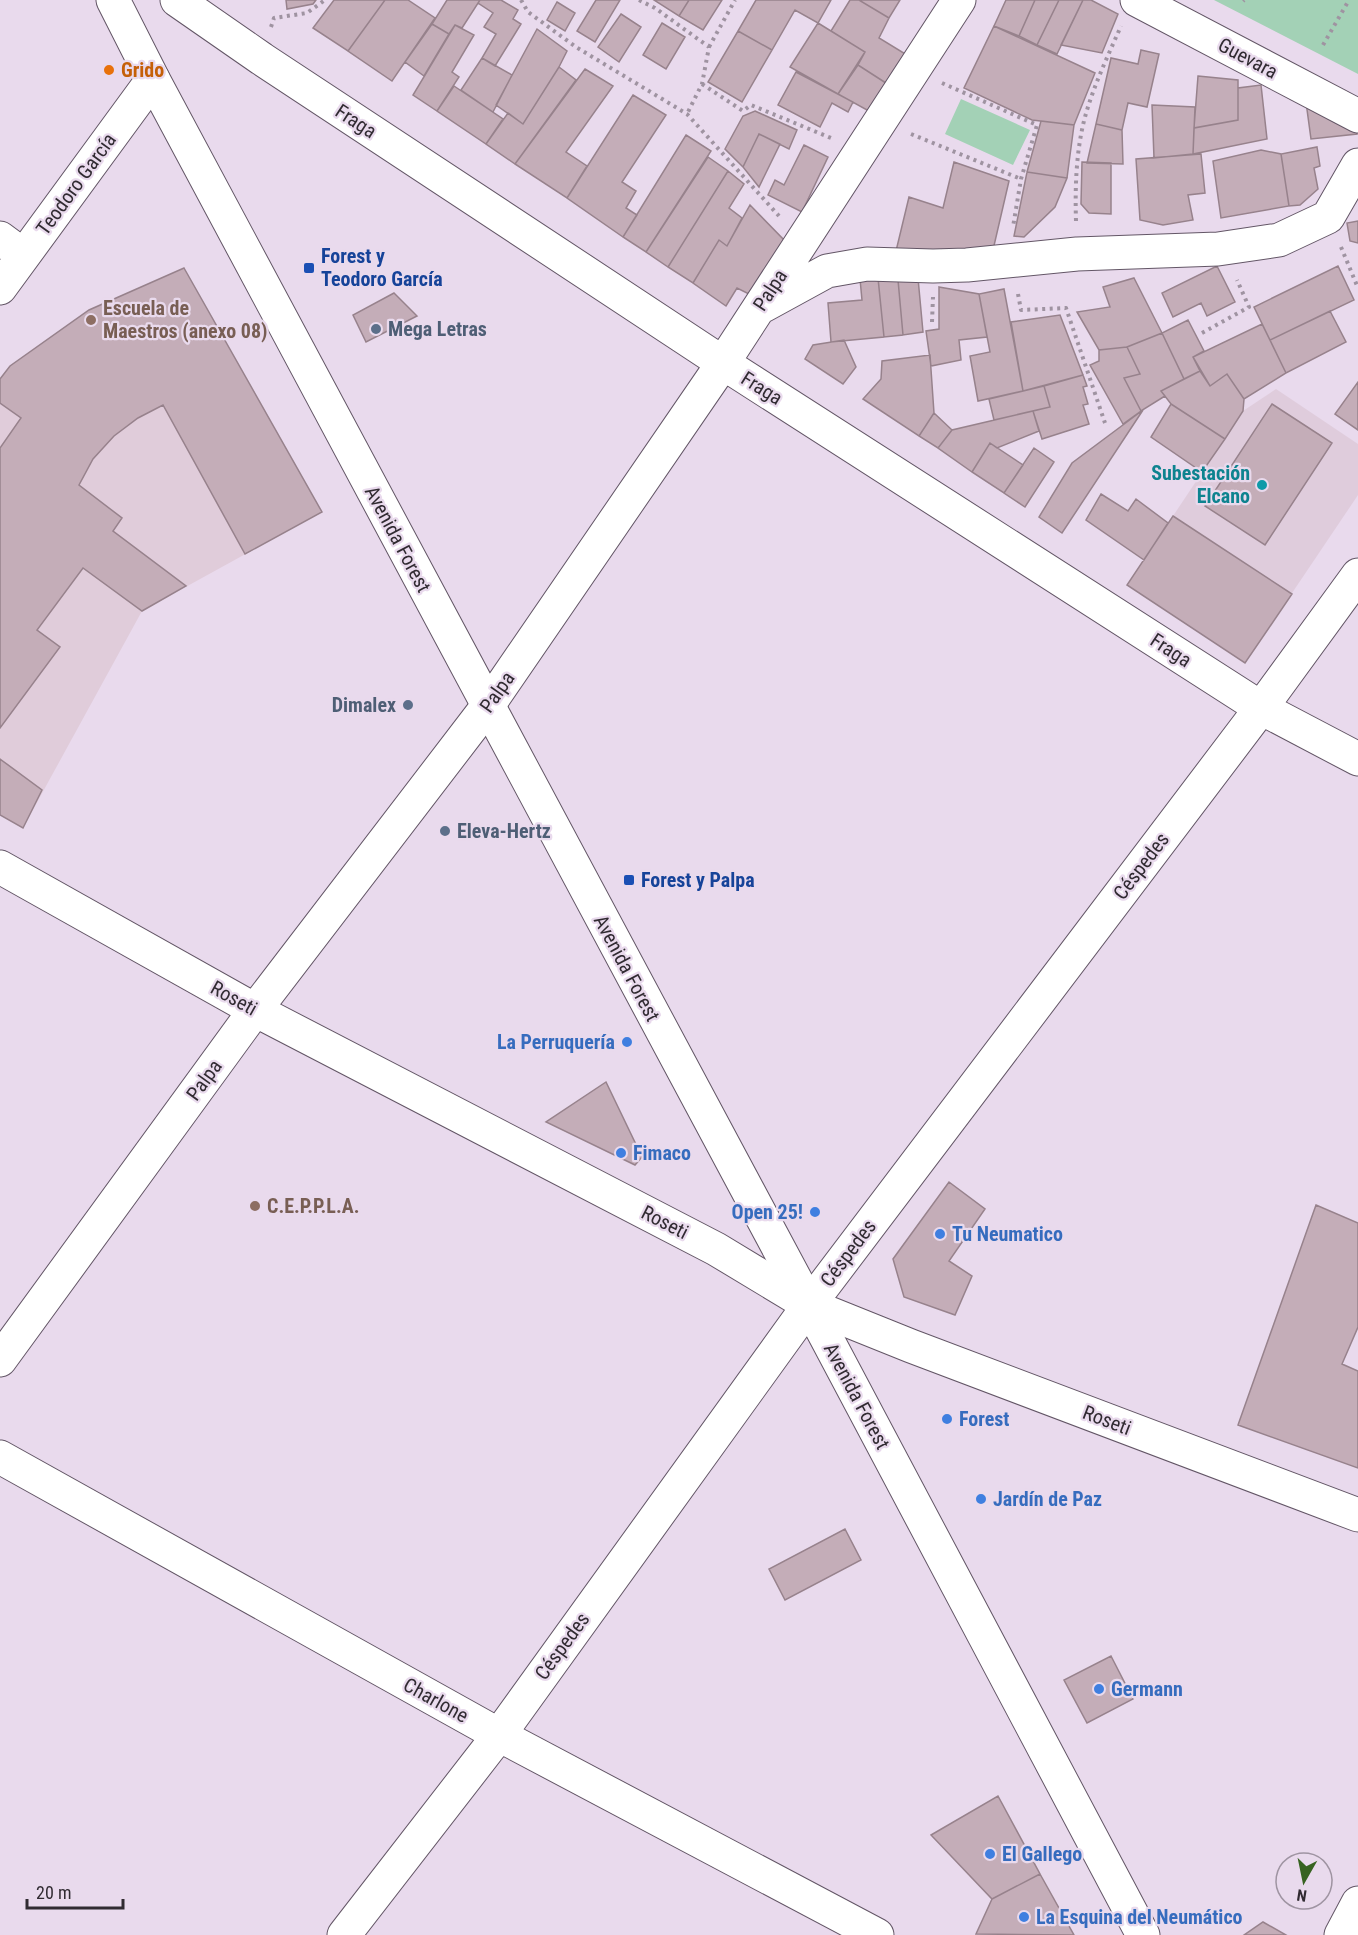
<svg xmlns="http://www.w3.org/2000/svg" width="1358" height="1935" viewBox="0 0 1358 1935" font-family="'Roboto Condensed',sans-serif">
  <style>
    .industrial { fill: #dfccdc }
    .education { fill: #e0ccda }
    .green { fill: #a3d1b6 }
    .building { fill: #c4adb8; stroke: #97828c; stroke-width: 1.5 }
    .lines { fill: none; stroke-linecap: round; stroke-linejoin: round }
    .minor-casing { stroke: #635666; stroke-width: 35 }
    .major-casing { stroke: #635666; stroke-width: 35 }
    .path { stroke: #9f93a1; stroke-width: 4; stroke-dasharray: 3 4.5; stroke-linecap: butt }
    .minor { stroke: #fff; stroke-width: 33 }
    .major { stroke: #fff; stroke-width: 33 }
    .food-dot { fill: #e8710a; stroke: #e9daed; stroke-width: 2 }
    .transit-dot { fill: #1a4fb4; stroke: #e9daed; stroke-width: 2 }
    .education-dot { fill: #8d6e63; stroke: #e9daed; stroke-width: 2 }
    .service-dot { fill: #5c6f8a; stroke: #e9daed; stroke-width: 2 }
    .culture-dot { fill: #0f9aa8; stroke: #e9daed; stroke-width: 2 }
    .shop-dot { fill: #3f7fe0; stroke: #e9daed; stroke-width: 2 }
    .labels { text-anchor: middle; stroke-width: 4.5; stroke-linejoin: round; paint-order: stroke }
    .street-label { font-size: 20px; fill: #312b32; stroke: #e9daed }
    .food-label { font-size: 20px; font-weight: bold; fill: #c56008; stroke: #e9daed; text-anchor: start }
    .transit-label { font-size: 20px; font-weight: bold; fill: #164399; stroke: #e9daed; text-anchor: start }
    .education-label { font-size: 20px; font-weight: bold; fill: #785e54; stroke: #e9daed; text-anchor: start }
    .service-label { font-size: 20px; font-weight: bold; fill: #4e5e75; stroke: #e9daed; text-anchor: start }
    .culture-label { font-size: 20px; font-weight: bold; fill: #0d838f; stroke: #e9daed; text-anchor: end }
    .shop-label { font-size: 20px; font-weight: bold; fill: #366cbe; stroke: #e9daed; text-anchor: start }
  </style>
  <rect width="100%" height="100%" fill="#e9daed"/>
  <path class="industrial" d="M1276,389L1358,444V495L1245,663L1127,585L1243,411Z"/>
  <path class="education" d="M184,268L322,512L142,611L23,828L0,815V379L10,366L89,310Z"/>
  <path class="green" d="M1214,0H1358V74Z
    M961,99L1030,130L1013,165L945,134Z"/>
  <path class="building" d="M286,0H316L313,4L287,9Z
    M334,0H385L348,51L313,28Z
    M385,0H408L435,18L392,81L348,51Z
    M447,0H480L462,28L455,25L449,34L432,24Z
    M480,0H501L518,10L513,19L521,24L495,66L482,58L496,34L484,27L493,13L478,3Z
    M596,0H620L595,42L577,31Z
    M654,0H689L679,16Z
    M689,0H722L703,30L679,16Z
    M756,0H831L818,23L795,10L772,50L738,31Z
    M850,0H859L889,18L879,38L907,55L889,85L858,65L865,52L831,31Z
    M859,0H900L889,18Z
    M1006,0H1035L1019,36L994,26Z
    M1035,0H1059L1037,45L1019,36Z
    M1059,0H1083L1057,54L1037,45Z
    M1083,0H1091L1118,14L1102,53L1061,45Z
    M557,2L575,13L565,31L547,20Z
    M621,14L641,27L619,62L598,47Z
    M662,23L685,37L666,69L643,55Z
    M818,23L865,52L838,94L790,67Z
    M432,24L449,34L424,76L405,62Z
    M455,25L474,35L452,72L459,77L437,111L413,95Z
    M994,26L1095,73L1074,125L1032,120L964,88Z
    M537,29L567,51L559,67L523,124L496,105Z
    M738,31L772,50L742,102L708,82Z
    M1141,50L1159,54L1147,107L1128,103L1122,130L1096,124L1111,58L1138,64Z
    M482,58L512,75L493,112L461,90Z
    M858,65L889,85L876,115L838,94Z
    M559,67L576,80L515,164L486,144L508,113L523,124Z
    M585,69L613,86L566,152L587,166L567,198L515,164Z
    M796,72L853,102L848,112L832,103L820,127L778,105Z
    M1198,76L1238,80V120L1194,128Z
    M1261,85L1267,139L1193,154L1194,128L1238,120V88Z
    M454,86L503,119L486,144L437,111Z
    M633,95L666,115L622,182L636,191L626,208L637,215L623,237L567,198Z
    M1306,102L1356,129L1357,134L1311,139Z
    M1152,105L1195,107L1193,154L1154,158Z
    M755,111L797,130L789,149L759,134L743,167L725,149L743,116Z
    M1041,121L1074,125L1067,178L1027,172Z
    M1096,124L1122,130L1123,164L1087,163Z
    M759,134L780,144L759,187L743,167Z
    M686,135L711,151L646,252L623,237Z
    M804,145L828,157L802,212L768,195L775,180L784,185Z
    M1317,147L1320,166L1314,168L1318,189L1300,205L1289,206L1281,154Z
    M1261,150L1281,154L1289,206L1221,218L1213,161Z
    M1201,154L1205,193L1188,195L1193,220L1163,225L1140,220L1136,159Z
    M708,157L728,171L668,267L646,252Z
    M954,162L1009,181L993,250L896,251L909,197L943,208Z
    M1082,162L1111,163V214L1089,213L1081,204Z
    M728,171L744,184L729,208L742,218L727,246L719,240L693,283L668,267Z
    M1027,172L1067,178L1055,207L1024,237L1014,236Z
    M750,205L786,242L759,299L737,288L726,306L693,283L719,240L727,246Z
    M1358,221V243L1350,241L1347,223Z
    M1217,266L1235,302L1207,316L1201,303L1173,317L1162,293Z
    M1338,266L1354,300L1270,340L1254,307Z
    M184,268L322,512L245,554L163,405L138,418L114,436L93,459L79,485L122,518L113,531L186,586L142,611L83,568L37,630L60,647L0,728V448L21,418L0,403V379L10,366L89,310Z
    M878,278L884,337L831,342L828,303L862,300L860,279Z
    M878,278L898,280L903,335L884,337Z
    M918,278L923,332L903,335L898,280Z
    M1134,278L1162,333L1127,347L1099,350L1077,312L1110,307L1103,287Z
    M939,287L979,294L987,337L959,340L961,360L931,366L926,331L939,329Z
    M1004,289L1023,391L978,401L970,356L990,352L979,294Z
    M394,293L417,316L366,342L353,315Z
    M1330,311L1346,342L1286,373L1270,340Z
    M1060,315L1083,375L1023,391L1011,322Z
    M1188,320L1204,351L1193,357L1200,371L1184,379L1162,333Z
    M1262,324L1286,373L1244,399L1227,374L1210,386L1193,357Z
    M1162,333L1184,379L1161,391L1165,396L1141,411L1124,378L1140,374L1127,347Z
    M844,340L856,367L843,384L805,359L813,345Z
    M1127,347L1140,374L1124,378L1141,411L1123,424L1090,365L1099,361V350Z
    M930,355L934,413L919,436L863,399L881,379L882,361Z
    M1200,371L1210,386L1227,374L1244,399L1243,411L1225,439L1171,404L1161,391Z
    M1083,375L1087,386L1083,387L1088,404L1083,405L1089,424L1042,439L1033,411L1050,407L1044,386Z
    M1358,382V430L1335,414Z
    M1044,386L1050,407L994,420L989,399Z
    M1171,404L1225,439L1202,472L1151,437Z
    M1272,404L1332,443L1265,545L1205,506Z
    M1143,410L1062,533L1039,517L1072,463Z
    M1033,411L1039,431L997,448L990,443L972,472L938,448L952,430Z
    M934,413L952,430L938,448L919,436Z
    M990,443L1023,465L1004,493L972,472Z
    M1034,448L1054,462L1025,507L1004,493Z
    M1101,494L1128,511L1136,499L1168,523L1144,560L1086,520Z
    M1173,516L1292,594L1245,663L1127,585Z
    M0,759L42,790L23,828L0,815Z
    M606,1082L642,1157L635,1165L546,1122Z
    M949,1182L985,1209L949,1261L972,1276L955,1315L904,1297L893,1259Z
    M1316,1205L1358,1223V1327L1342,1364L1358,1371V1468L1238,1425Z
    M845,1529L861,1560L785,1600L769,1569Z
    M1111,1656L1133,1699L1087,1723L1064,1680Z
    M998,1796L1040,1874L992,1899L931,1835Z
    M1040,1874L1074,1935L976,1934L992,1899Z
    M1263,1922L1286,1935H1244Z"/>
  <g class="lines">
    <defs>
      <path id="minor" d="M177,0L262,59L723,363L1261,708L1358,759
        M1137,0L1358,116
        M0,238L23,255
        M0,288L153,79
        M763,306L827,271L867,264L933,266L967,265L1077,254L1218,249L1279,240L1328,217L1358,165
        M0,867L255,1010L716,1249L809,1305L911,1346L1358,1515
        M0,1360L255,1010L487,707L723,363L959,0
        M0,1457L499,1735L877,1935
        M344,1935L499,1735L809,1305L1261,708L1358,575
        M1341,1935L1358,1903"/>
      <path id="major" d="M113,0L153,79L809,1305L1143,1935"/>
    </defs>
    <use href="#minor" class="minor-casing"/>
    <use href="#major" class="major-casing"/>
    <path class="path" d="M521,0L528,12L576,47L687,114L779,216
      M639,0L655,8L709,47L702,84L687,114
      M1243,1L1244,0
      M271,27L274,18L307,13L325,0
      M1323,45L1349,0
      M709,47L735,0
      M942,83L1037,125L1021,179L1013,227
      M702,84L743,111L751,105L831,138
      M911,134L1021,179
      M1076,221C1075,189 1076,156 1083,125C1091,91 1107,58 1121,26
      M1341,247L1358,288
      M1018,294L1021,310L1066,308L1105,423
      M932,322L933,297
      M1202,333L1249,307L1237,280"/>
    <use href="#minor" class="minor"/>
    <use href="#major" class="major"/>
  </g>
  <circle class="food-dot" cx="109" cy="70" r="6"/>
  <g class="transit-dot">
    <rect x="303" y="262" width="12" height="12" rx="3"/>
    <rect x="623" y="874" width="12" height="12" rx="3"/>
  </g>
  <g class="education-dot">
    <circle cx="91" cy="320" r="6"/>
    <circle cx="255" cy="1206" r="6"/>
  </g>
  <g class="service-dot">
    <circle cx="376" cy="329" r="6"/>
    <circle cx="408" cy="705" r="6"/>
    <circle cx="445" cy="831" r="6"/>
  </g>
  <circle class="culture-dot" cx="1262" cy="485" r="6"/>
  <g class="shop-dot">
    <circle cx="627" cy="1042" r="6"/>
    <circle cx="621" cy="1153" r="6"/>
    <circle cx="815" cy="1212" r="6"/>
    <circle cx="940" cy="1234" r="6"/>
    <circle cx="947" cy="1419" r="6"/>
    <circle cx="981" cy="1499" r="6"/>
    <circle cx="1099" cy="1689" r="6"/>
    <circle cx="990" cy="1854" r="6"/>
    <circle cx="1024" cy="1917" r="6"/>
  </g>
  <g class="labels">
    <g class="street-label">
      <text transform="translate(1248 58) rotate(28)" y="7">Guevara</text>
      <text transform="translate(356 121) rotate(33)" y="7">Fraga</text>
      <text transform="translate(76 184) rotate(-54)" y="7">Teodoro García</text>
      <text transform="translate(770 290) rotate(-57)" y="7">Palpa</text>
      <text transform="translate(762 388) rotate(32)" y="7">Fraga</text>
      <text transform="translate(398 539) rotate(62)" y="7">Avenida Forest</text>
      <text transform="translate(1171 650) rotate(33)" y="7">Fraga</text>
      <text transform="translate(497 692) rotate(-55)" y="7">Palpa</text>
      <text transform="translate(1141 866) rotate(-53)" y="7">Céspedes</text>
      <text transform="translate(627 968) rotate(62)" y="7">Avenida Forest</text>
      <text transform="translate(234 998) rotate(29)" y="7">Roseti</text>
      <text transform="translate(204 1080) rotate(-54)" y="7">Palpa</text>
      <text transform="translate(665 1222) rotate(27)" y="7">Roseti</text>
      <text transform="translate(848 1253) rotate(-53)" y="7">Céspedes</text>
      <text transform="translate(857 1396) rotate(62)" y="7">Avenida Forest</text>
      <text transform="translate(1107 1420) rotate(21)" y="7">Roseti</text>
      <text transform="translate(562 1646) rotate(-54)" y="7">Céspedes</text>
      <text transform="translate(436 1700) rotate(29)" y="7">Charlone</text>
    </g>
    <g class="food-label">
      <text x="121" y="77">Grido</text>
    </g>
    <g class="transit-label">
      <text x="321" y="263">Forest y<tspan x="321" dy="23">Teodoro García</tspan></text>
      <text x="641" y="887">Forest y Palpa</text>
    </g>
    <g class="education-label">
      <text x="103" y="315">Escuela de<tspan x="103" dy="23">Maestros (anexo 08)</tspan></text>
      <text x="267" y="1213">C.E.P.P.L.A.</text>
    </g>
    <g class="service-label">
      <text x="388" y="336">Mega Letras</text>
      <text x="396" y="712" text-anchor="end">Dimalex</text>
      <text x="457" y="838">Eleva-Hertz</text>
    </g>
    <g class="culture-label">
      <text x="1250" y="480">Subestación<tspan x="1250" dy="23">Elcano</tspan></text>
    </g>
    <g class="shop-label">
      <text x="615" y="1049" text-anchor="end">La Perruquería</text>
      <text x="633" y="1160">Fimaco</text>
      <text x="803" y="1219" text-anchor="end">Open 25!</text>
      <text x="952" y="1241">Tu Neumatico</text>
      <text x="959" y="1426">Forest</text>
      <text x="993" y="1506">Jardín de Paz</text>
      <text x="1111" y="1696">Germann</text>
      <text x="1002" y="1861">El Gallego</text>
      <text x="1036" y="1924">La Esquina del Neumático</text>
    </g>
  </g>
  <g transform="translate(1304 1881) rotate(189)"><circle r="28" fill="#e9daed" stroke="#9f94a2" stroke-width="1.5"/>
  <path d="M0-4.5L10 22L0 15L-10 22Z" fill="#376321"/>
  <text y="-9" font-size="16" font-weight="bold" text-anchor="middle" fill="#312b32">N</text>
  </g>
  <path d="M27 1899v9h96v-9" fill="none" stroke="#312b32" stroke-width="3"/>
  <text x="36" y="1899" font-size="18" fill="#312b32" stroke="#e9daed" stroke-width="4.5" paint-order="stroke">20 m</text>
</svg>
